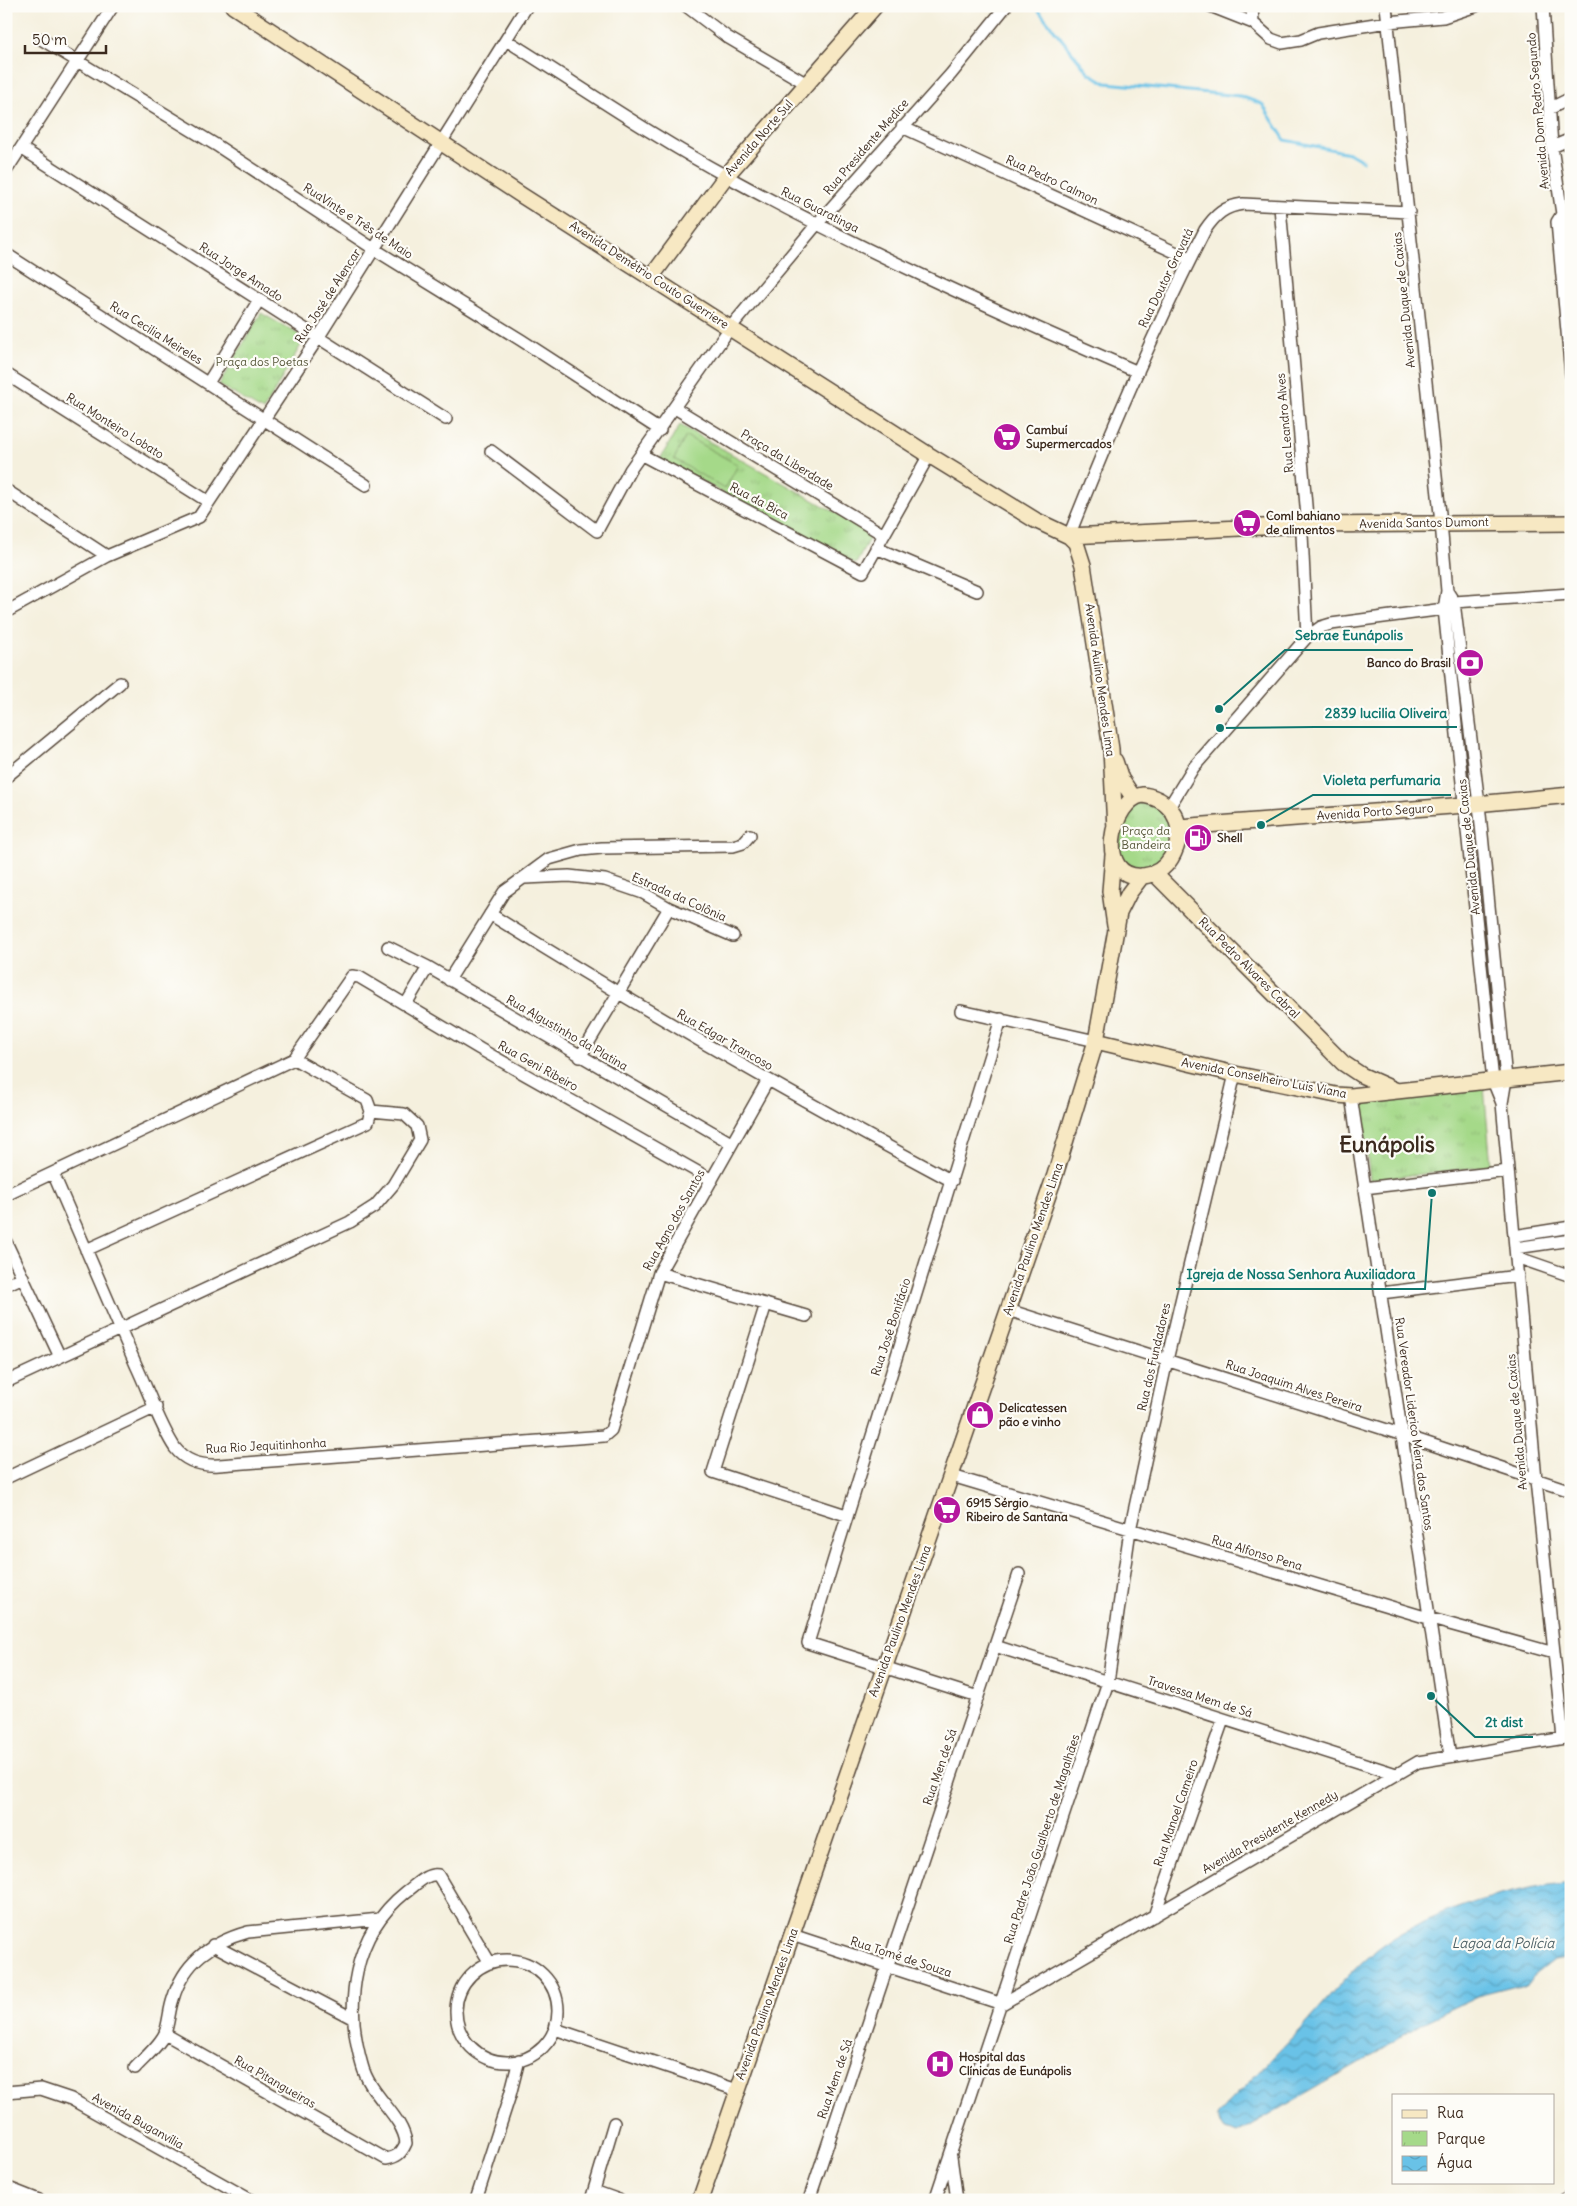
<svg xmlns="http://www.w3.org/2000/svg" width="1577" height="2206" viewBox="0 0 1577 2206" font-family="Delius,sans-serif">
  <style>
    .park { fill: url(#park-tufts); stroke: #708254 }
    .pitch { fill: #a5d989; stroke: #708254 }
    .water { fill: url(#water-waves); stroke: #527682 }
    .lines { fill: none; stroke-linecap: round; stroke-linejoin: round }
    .stream { stroke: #69c2e7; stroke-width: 3 }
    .street-casing { stroke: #57483b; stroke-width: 14 }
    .secondary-casing { stroke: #57483b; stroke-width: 18 }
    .street { stroke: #fff; stroke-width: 11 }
    .secondary { stroke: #f7e8c3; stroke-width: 15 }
    .labels { text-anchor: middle; stroke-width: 4.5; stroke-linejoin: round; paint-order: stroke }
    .street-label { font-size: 12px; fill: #3b2a1e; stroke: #fdfcf7 }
    .park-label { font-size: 12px; fill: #565639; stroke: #fdfcf7 }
    .poi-label { font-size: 12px; font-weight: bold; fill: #3b2a1e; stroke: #fdfcf7; text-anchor: start }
    .water-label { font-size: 14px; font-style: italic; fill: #4b5f64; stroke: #fdfcf7 }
    .town-label { font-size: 22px; font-weight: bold; fill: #3b2a1e; stroke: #fdfcf7 }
    .leader { fill: none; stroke: #0f766e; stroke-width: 2 }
    .callout-dot { fill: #0f766e; stroke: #fdfcf7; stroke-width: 2 }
    .callout-label { font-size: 14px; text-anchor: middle; font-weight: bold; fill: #0f766e; stroke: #fdfcf7; stroke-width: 4.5; stroke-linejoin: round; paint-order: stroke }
  </style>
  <defs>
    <pattern id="park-tufts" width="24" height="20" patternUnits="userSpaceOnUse" patternTransform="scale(1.25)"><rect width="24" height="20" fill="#a5d989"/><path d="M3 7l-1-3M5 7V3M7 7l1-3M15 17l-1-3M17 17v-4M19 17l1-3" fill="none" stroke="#8fba76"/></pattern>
    <pattern id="water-waves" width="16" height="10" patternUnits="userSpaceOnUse" patternTransform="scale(1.25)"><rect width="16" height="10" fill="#69c2e7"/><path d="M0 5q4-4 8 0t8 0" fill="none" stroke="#589ebb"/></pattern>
  </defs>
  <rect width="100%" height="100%" fill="#fdfcf7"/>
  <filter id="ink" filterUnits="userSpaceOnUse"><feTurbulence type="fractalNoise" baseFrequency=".02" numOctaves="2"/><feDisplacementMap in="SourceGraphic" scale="10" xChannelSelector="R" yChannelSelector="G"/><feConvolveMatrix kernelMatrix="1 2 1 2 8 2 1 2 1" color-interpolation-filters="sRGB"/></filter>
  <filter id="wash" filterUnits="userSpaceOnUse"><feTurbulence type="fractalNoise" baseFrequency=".0096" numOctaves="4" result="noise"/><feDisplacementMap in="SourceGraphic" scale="20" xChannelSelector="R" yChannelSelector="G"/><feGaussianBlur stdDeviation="1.12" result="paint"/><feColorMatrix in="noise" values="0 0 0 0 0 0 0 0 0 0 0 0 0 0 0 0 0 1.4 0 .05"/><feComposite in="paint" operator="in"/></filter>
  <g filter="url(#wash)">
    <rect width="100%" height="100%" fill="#f5f0de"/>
    <path class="park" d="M261,313L305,338L263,411L219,385Z
      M680,425L872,533L856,564L660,459Z
      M1145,800C1171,807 1171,826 1172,849L1153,868H1137L1124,865L1118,851L1123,825L1135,804Z
      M1484,1087L1491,1166L1370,1180L1361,1103Z"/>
    <path class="pitch" d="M686,436L738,465L725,489L674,459Z"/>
    <path class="water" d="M1571,1882V1957L1554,1960L1524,1984L1477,1996L1421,2023L1376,2053L1237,2133L1225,2129L1216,2116C1247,2084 1278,2052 1309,2020C1334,1992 1358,1961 1390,1940C1443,1907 1510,1889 1571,1882Z"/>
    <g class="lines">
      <path class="stream" d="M1035,6L1089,73L1106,83L1240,96L1262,104L1285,140L1349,153L1363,161"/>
    </g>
  </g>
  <g filter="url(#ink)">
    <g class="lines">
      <defs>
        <path id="street" d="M686,6L727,37L807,84
          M1210,6L1253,23L1271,39L1282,43L1301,40L1318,33L1388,22L1443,17L1476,6
          M1252,6L1253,23
          M1386,6L1441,523L1447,591L1444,609L1493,1081L1502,1103L1536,1480L1563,1738
          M1543,6L1552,147L1562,214
          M41,39L216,145L374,249L521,340L660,430
          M506,40C580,86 652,136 728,177C861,250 999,312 1138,372
          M1549,109L1571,98
          M902,127L1190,259
          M1552,147L1571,139
          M21,148L446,419
          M6,171L113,6
          M1280,207L1307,517L1302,534L1307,637
          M1562,214L1557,222L1571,375
          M1562,214L1567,220L1571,258
          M6,254L366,485
          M6,374L209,502
          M208,383L259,300
          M675,408L884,535
          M491,451L597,531L630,470L730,328L817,224L951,74L1006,6
          M642,455L863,572L929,455
          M6,490L107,556
          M1069,536C1110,432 1154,330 1205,230C1215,215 1225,206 1243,204L1409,212
          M876,548L977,591
          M1447,591L1454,602L1479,804L1506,1079L1502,1103
          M1454,602L1571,594
          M6,612L107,556L199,517L318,338L527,6
          M6,777L120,683
          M1169,807L1193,768L1307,637L1321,627L1331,624L1444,609L1450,605
          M525,878L569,876L605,880L643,893L669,908L733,936
          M490,914C641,1009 795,1097 952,1181
          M388,947L428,967L731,1143
          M449,980L504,892L549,859L581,850L602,848L733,846L743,843L750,835
          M406,1004L428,967
          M961,1011L1096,1041
          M580,1057L669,908
          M1351,1096L1450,1756
          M53,1173C81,1237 108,1301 136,1365C148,1390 160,1426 175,1448C186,1462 203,1466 219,1465L604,1436L611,1430L659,1273L768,1080
          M1364,1188L1508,1171
          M6,1195L294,1059L352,976L359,977L480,1049L712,1180
          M1514,1236L1571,1227
          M6,1242L60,1357
          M1515,1248L1571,1240
          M86,1250L368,1122L371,1111L367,1100L294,1059
          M1516,1257L1571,1276
          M659,1273L806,1316
          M6,1285L23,1277
          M1381,1293L1518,1276
          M766,1304L713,1472L846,1515
          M1008,1310L1403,1435L1571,1491
          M6,1382L350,1222L375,1206L393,1185L420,1140L417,1126L404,1114L371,1111
          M952,1476L1428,1618L1554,1653
          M6,1478L156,1407
          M995,1646L1396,1774
          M978,1697L808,1643L1001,1019
          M1154,1916L1223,1720
          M792,1935L1002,2004
          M213,1945L352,2018
          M456 2011a51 51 0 1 1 102 0a51 51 0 1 1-102 0Z
          M1002,2004L1418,1762L1571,1737
          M555,2029L737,2090
          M165,2034L386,2159C397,2157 401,2154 406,2143C403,2116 370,2096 362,2065C344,2003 352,1935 406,1892C416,1885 426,1873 438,1875L490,1963
          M135,2068C144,2058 160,2045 165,2033C169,2022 169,2010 173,1999C184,1961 212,1942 248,1932L380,1919
          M6,2092L41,2089L71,2099L251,2200
          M951,2157L957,2200
          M6,2187L39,2200
          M594,2191L619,2200
          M476,2200L510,2095L519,2060
          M591,2200L614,2123
          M809,2200L1019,1574
          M935,2200L1108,1682L1130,1530L1167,1360L1235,1074
          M1564,2200L1571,2194"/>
        <path id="secondary" d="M233,6L521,195L929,455L1035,520L1069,536L1076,543L1083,565L1111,749L1115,829
          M652,276L726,176L875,6
          M1069,536L1305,525L1571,523
          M1115,761L1121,779L1133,797
          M1143,795C1176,800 1188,830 1171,858C1165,868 1155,875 1143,876C1094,880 1111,799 1143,795Z
          M1179,827L1465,805L1571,795
          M1113,855L1110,891L1115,926
          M1155,874L1343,1063L1361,1075L1395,1090
          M1096,1041L1235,1074L1336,1095L1351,1096L1571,1072
          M700,2200L1055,1175L1096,1041L1119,913L1129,893L1142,876"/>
      </defs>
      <use href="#street" class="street-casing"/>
      <use href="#secondary" class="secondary-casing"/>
      <use href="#street" class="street"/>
      <use href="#secondary" class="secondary"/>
    </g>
  </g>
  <defs>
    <symbol id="supermarket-disc" viewBox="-11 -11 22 22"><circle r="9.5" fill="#b5179e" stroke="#fdfcf7"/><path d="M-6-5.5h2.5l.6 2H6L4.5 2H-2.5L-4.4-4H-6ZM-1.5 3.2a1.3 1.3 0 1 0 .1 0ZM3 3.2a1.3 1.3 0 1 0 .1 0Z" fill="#fff"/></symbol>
    <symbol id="bank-disc" viewBox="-11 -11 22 22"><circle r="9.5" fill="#b5179e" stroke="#fdfcf7"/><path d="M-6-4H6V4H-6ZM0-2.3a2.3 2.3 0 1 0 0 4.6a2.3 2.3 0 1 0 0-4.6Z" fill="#fff"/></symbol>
    <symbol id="fuel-disc" viewBox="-11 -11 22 22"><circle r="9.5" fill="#b5179e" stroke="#fdfcf7"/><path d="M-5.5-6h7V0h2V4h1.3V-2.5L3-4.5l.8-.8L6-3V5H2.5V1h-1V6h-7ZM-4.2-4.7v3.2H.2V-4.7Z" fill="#fff"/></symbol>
    <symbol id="shop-disc" viewBox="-11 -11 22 22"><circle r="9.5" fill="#b5179e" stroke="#fdfcf7"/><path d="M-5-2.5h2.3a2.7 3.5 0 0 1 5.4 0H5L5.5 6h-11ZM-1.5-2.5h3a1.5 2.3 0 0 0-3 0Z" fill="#fff"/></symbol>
    <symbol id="hospital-disc" viewBox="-11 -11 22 22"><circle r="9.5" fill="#b5179e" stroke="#fdfcf7"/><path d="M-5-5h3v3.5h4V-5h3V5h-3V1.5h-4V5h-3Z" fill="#fff"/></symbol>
  </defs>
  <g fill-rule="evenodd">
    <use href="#supermarket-disc" x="991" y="421" width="32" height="32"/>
    <use href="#supermarket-disc" x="1231" y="507" width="32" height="32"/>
    <use href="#bank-disc" x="1454" y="647" width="32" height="32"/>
    <use href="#fuel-disc" x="1182" y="822" width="32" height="32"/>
    <use href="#shop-disc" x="964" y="1399" width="32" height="32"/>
    <use href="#supermarket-disc" x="931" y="1494" width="32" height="32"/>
    <use href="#hospital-disc" x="924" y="2048" width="32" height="32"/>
  </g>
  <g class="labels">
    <g class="street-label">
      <text transform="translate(1538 111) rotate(-95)" y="4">Avenida Dom Pedro Segundo</text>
      <text transform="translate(759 138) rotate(-49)" y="4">Avenida Norte Sul</text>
      <text transform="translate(866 147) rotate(-49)" y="4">Rua Presidente Medice</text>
      <text transform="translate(1052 180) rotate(25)" y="4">Rua Pedro Calmon</text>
      <text transform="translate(820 210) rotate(27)" y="4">Rua Guaratinga</text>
      <text transform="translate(358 221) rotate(33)" y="4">RuaVinte e Três de Maio</text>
      <text transform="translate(241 272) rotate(33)" y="4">Rua Jorge Amado</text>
      <text transform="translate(649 275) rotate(33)" y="4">Avenida Demétrio Couto Guerriere</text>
      <text transform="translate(1166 278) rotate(-64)" y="4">Rua Doutor Gravatá</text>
      <text transform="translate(328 296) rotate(-57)" y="4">Rua José de Alencar</text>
      <text transform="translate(1404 300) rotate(-96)" y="4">Avenida Duque de Caxias</text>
      <text transform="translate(156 333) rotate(32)" y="4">Rua Cecilia Meireles</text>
      <text transform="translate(1285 423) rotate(-95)" y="4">Rua Leandro Alves</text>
      <text transform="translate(115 426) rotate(32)" y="4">Rua Monteiro Lobato</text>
      <text transform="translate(787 460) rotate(31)" y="4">Praça da Liberdade</text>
      <text transform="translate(759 501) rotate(28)" y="4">Rua da Bica</text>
      <text transform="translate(1424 523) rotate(-1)" y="4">Avenida Santos Dumont</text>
      <text transform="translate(1100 680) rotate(82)" y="4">Avenida Aulino Mendes Lima</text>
      <text transform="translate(1375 812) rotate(-4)" y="4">Avenida Porto Seguro</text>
      <text transform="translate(1469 847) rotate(-96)" y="4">Avenida Duque de Caxias</text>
      <text transform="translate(679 897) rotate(24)" y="4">Estrada da Colônia</text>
      <text transform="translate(1249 968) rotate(45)" y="4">Rua Pedro Alvares Cabral</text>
      <text transform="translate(567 1033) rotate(30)" y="4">Rua Algustinho da Platina</text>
      <text transform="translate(725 1040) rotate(30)" y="4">Rua Edgar Trancoso</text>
      <text transform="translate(538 1066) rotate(29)" y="4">Rua Geni Ribeiro</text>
      <text transform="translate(1264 1078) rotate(11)" y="4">Avenida Conselheiro Luis Viana</text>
      <text transform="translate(674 1220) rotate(-61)" y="4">Rua Agno dos Santos</text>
      <text transform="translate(1033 1239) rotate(-71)" y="4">Avenida Paulino Mendes Lima</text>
      <text transform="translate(891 1327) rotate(-72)" y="4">Rua José Bonifácio</text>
      <text transform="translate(1154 1357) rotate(-77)" y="4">Rua dos Fundadores</text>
      <text transform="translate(1294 1386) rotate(18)" y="4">Rua Joaquim Alves Pereira</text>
      <text transform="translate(1517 1422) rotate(-95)" y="4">Avenida Duque de Caxias</text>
      <text transform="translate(1414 1424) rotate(82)" y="4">Rua Vereador Liderico Meira dos Santos</text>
      <text transform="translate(266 1446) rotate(-3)" y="4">Rua Rio Jequitinhonha</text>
      <text transform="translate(1257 1553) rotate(17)" y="4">Rua Alfonso Pena</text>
      <text transform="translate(900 1621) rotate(-70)" y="4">Avenida Paulino Mendes Lima</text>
      <text transform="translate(1200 1697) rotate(18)" y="4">Travessa Mem de Sá</text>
      <text transform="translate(940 1767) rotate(-71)" y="4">Rua Men de Sá</text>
      <text transform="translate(1176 1813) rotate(-71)" y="4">Rua Manoel Cameiro</text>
      <text transform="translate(1270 1832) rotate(-30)" y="4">Avenida Presidente Kennedy</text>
      <text transform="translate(1042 1839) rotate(-72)" y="4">Rua Padre João Gualberto de Magalhães</text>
      <text transform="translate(901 1957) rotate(18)" y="4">Rua Tomé de Souza</text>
      <text transform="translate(767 2004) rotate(-70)" y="4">Avenida Paulino Mendes Lima</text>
      <text transform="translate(835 2079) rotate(-71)" y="4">Rua Mem de Sá</text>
      <text transform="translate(275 2082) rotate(30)" y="4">Rua Pitangueiras</text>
      <text transform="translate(138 2121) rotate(29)" y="4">Avenida Buganvília</text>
    </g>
    <g class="park-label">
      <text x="262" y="366">Praça dos Poetas</text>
      <text x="1146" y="835">Praça da<tspan x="1146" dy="14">Bandeira</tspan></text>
    </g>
    <g class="poi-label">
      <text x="1026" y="434">Cambuí<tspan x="1026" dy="14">Supermercados</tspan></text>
      <text x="1266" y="520">Coml bahiano<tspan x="1266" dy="14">de alimentos</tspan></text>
      <text x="1451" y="667" text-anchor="end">Banco do Brasil</text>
      <text x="1217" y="842">Shell</text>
      <text x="999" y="1412">Delicatessen<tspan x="999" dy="14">pão e vinho</tspan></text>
      <text x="966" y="1507">6915 Sérgio<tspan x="966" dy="14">Ribeiro de Santana</tspan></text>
      <text x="959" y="2061">Hospital das<tspan x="959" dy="14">Clínicas de Eunápolis</tspan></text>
    </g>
    <g class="water-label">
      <text x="1503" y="1948">Lagoa da Polícia</text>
    </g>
    <g class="town-label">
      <text x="1387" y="1152">Eunápolis</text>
    </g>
  </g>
  <path class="leader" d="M1219 709L1285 650H1413M1220 728L1315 727H1457M1261 825L1313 795H1451M1432 1193L1425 1289H1176M1431 1696L1475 1737H1533"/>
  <g class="callout-dot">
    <circle cx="1219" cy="709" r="5"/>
    <circle cx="1220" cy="728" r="5"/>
    <circle cx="1261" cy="825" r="5"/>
    <circle cx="1432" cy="1193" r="5"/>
    <circle cx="1431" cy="1696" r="5"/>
  </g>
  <g class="callout-label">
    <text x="1349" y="640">Sebrae Eunápolis</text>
    <text x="1386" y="718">2839 lucilia Oliveira</text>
    <text x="1382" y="785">Violeta perfumaria</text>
    <text x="1301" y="1279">Igreja de Nossa Senhora Auxiliadora</text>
    <text x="1504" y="1727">2t dist</text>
  </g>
  <rect width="1577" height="2206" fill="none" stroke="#fdfcf7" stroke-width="25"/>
  <rect x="1392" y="2094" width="162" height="90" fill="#fdfcf7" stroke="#afa8a0"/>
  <rect x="1402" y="2110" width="25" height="8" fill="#f7e8c3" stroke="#afa8a0"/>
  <text x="1437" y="2118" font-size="15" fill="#3b2a1e">Rua</text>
  <rect x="1402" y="2131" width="25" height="15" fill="url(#park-tufts)" stroke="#afa8a0"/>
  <text x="1437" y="2144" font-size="15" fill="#3b2a1e">Parque</text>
  <rect x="1402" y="2156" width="25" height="15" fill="url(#water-waves)" stroke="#afa8a0"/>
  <text x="1437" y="2168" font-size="15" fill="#3b2a1e">Água</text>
  <path d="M25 45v8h81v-8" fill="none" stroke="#3b2a1e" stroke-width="2.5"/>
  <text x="32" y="45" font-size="15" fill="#3b2a1e" stroke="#fdfcf7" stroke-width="4" paint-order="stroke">50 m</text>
</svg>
